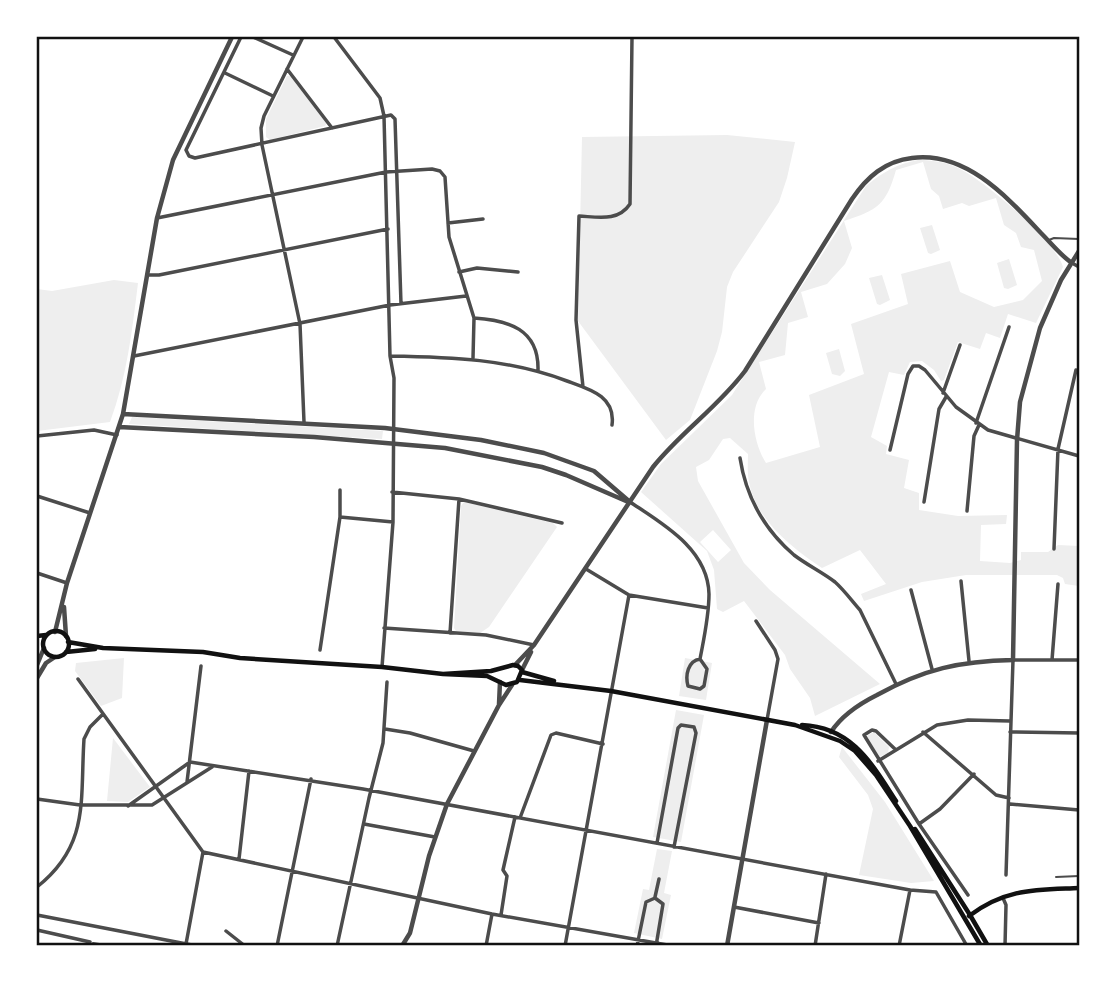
<svg xmlns="http://www.w3.org/2000/svg" width="1116" height="983" viewBox="0 0 1116 983" font-family="'Source Sans 3',sans-serif">
  <style>
    .green { fill: #eee; fill-rule: evenodd }
    .lines { fill: none; stroke-linecap: round; stroke-linejoin: round }
    .service { stroke: #4c4c4c; stroke-width: 2 }
    .minor { stroke: #4c4c4c; stroke-width: 3.5 }
    .tertiary { stroke: #4c4c4c; stroke-width: 4.5 }
    .secondary { stroke: #111; stroke-width: 4.5 }
    .neatline { fill: none; stroke: #111; stroke-width: 2.5 }
  </style>
  <rect width="100%" height="100%" fill="#fff"/>
  <path class="green" d="M287,76H290L327,123L325,126L270,140L266,137V119Z
    M727,135L795,142L787,178L779,202L733,272L727,287L722,332L717,351L690,420L666,440L578,321L582,137Z
    M918,160C931,160 945,162 956,167C982,178 1056,241 1063,267L1036,323L1008,314L1000,338L986,333L980,349L958,342L944,380L941,381L934,370L922,361L910,362L904,375L889,372L871,437L887,446L886,454L909,460L904,488L919,493V510L958,516L1007,515L1006,524L981,525L980,561L1010,563L1021,560V552H1048L1058,545L1079,546V586L1065,584L1063,578L1057,575H966L922,582L864,601L861,594L886,584L860,550L822,568C792,548 756,520 749,482C747,473 748,463 748,454L730,438L723,439L709,460L696,467L698,481L744,563L770,590L880,684L815,716L810,698L790,669L785,655L744,601L723,612L717,609L714,570L707,551L641,492L661,464L732,395L866,186C883,172 897,164 918,160ZM923,162L931,189L939,196L943,209L962,203L969,206L996,198L1004,225L1016,233L1021,247L1034,250L1042,281L1023,300L994,307L960,292L950,261L901,274L908,304L851,324L864,374L809,395L820,447L766,463C753,442 747,407 766,389L759,362L785,355L788,323L808,317L801,292L827,284L845,264L852,248L844,221C878,210 886,205 896,170ZM713,530L731,550L718,562L700,542Z
    M932,225L940,250L931,254L928,253L920,228Z
    M1009,259L1017,285L1008,289L1004,288L997,263Z
    M882,275L890,300L880,305L877,304L869,278Z
    M114,280L138,283C132,331 127,377 110,422L37,431V289L52,291Z
    M839,349L845,371L840,376L832,374L826,353Z
    M132,417L383,431L382,439L129,424Z
    M464,502L553,523L557,527L489,627L480,633L456,631L454,628L461,506Z
    M124,658L122,698L101,706L75,671L76,663Z
    M685,658L712,663L706,700L679,696Z
    M676,710L704,715L681,842L653,837Z
    M874,732L889,747L888,753L879,757L867,736Z
    M113,738L150,787L128,802L107,801Z
    M842,747L885,802L934,881L911,883L859,875L873,809L868,795L839,757Z
    M657,849L672,851L664,893L671,895L662,939L634,933L643,889L649,890Z"/>
  <g class="lines">
    <path class="service" d="M1049,240L1054,238L1079,239
      M1056,877L1079,876
      M93,943L112,946"/>
    <path class="minor" d="M241,37L186,150L189,156L195,158L391,115L395,119L401,304
      M253,37L293,55
      M303,37L264,116L261,128L262,145L300,324L304,422
      M334,37L380,98L384,116L390,356L394,378L393,522L382,667
      M287,69L332,128
      M225,73L273,96
      M157,218L386,172L432,169L440,171L445,177L449,237L474,318L473,358
      M448,223L483,219
      M1072,263L1079,267
      M459,272L477,268L518,272
      M148,275H159L388,229
      M474,318C508,320 539,329 538,370
      M134,356L390,305L466,296
      M390,356C451,357 509,359 567,381C589,389 616,396 612,425
      M583,387L576,320L579,216C598,217 618,222 630,204L632,37
      M943,393L960,345
      M976,423L1009,327
      M37,436L94,430L117,435
      M890,450L908,374L913,366H919L925,370L956,407L988,430L1079,456
      M740,458C746,497 765,530 794,555C807,565 822,572 835,582C844,590 852,601 860,610L896,684
      M392,492L459,499L562,523
      M37,496L90,513
      M630,502C663,524 708,549 709,594C709,616 704,638 700,659
      M924,502L939,409L946,397
      M967,511L974,436L979,425
      M340,517L393,522
      M1054,549L1058,449L1076,370
      M586,569L629,595L708,608
      M37,573L67,583
      M961,581L969,661
      M911,590L932,669
      M756,621L775,650L778,659L767,720
      M384,628L486,635L534,645
      M450,633L459,499
      M320,650L340,517V490
      M700,659L707,669L704,686L700,689L688,686C685,675 688,661 700,659Z
      M1052,660L1058,584
      M78,679L203,852L186,944
      M385,729L410,733L474,751
      M923,732L996,795L1009,798
      M1010,732L1079,733
      M896,750L876,731L872,730L864,735L919,824L968,895
      M878,761L937,725L968,720L1010,721
      M187,782L201,666
      M37,799L80,805H152L212,767
      M1010,804L1079,810
      M128,806L190,762L363,789L910,890L936,892L967,946
      M520,818L551,735L556,733L603,744
      M364,824L435,837
      M919,824L940,809L974,774
      M657,843L678,728L681,725L694,727L696,733L674,847
      M203,852L492,914L673,946
      M239,859L249,771
      M1006,875L1013,660H1079
      M37,887C90,845 80,800 84,739L90,727L103,714
      M655,897L659,879
      M1003,898L1006,905L1005,946
      M734,907L819,923
      M37,915L197,946
      M501,915L507,876L503,870L515,817
      M37,930L90,942
      M226,931L245,946
      M277,946L311,779
      M337,946L369,798L383,743L387,682
      M486,946L492,914
      M565,946L629,595
      M637,946L646,902L655,898L663,904L656,946
      M815,946L826,874
      M899,946L910,890"/>
    <path class="tertiary" d="M123,414L385,428L481,440L544,453L594,471L630,502
      M119,427L314,437L445,448L542,467L566,475L626,501
      M64,607L66,636
      M55,632L67,583L123,414L157,218L173,160L232,37
      M37,665L44,648
      M515,665L534,645L653,467C681,432 718,407 745,371L852,199C867,177 885,161 912,158C966,151 1007,197 1041,233C1051,243 1060,255 1072,263
      M522,670L531,652
      M37,678L46,663L55,657
      M499,704L500,682
      M831,732C842,715 859,704 877,695C924,669 960,661 1013,660L1017,440L1020,402L1040,328L1061,280L1079,251
      M402,946L410,933L429,856L447,804L499,705L512,685
      M727,946L767,720"/>
    <path class="secondary" d="M43 644a13 13 0 1 1 26 0a13 13 0 1 1-26 0Z
      M37,636L46,635
      M68,642L103,648L203,652L240,658L382,667L443,674L487,676L506,685L517,682L522,670L518,666L513,665L491,671L443,674
      M66,652L95,649
      M522,672L554,681
      M520,680L611,691L795,725L840,741L855,751L876,775L910,826L981,946
      M802,725C852,727 872,764 896,801
      M915,829L970,915L988,946
      M969,916C1006,888 1036,890 1079,888"/>
  </g>
  <rect width="1116" height="983" fill="none" stroke="#ffffff" stroke-width="77"/>
  <rect x="38" y="38" width="1040" height="906" class="neatline"/>
</svg>
